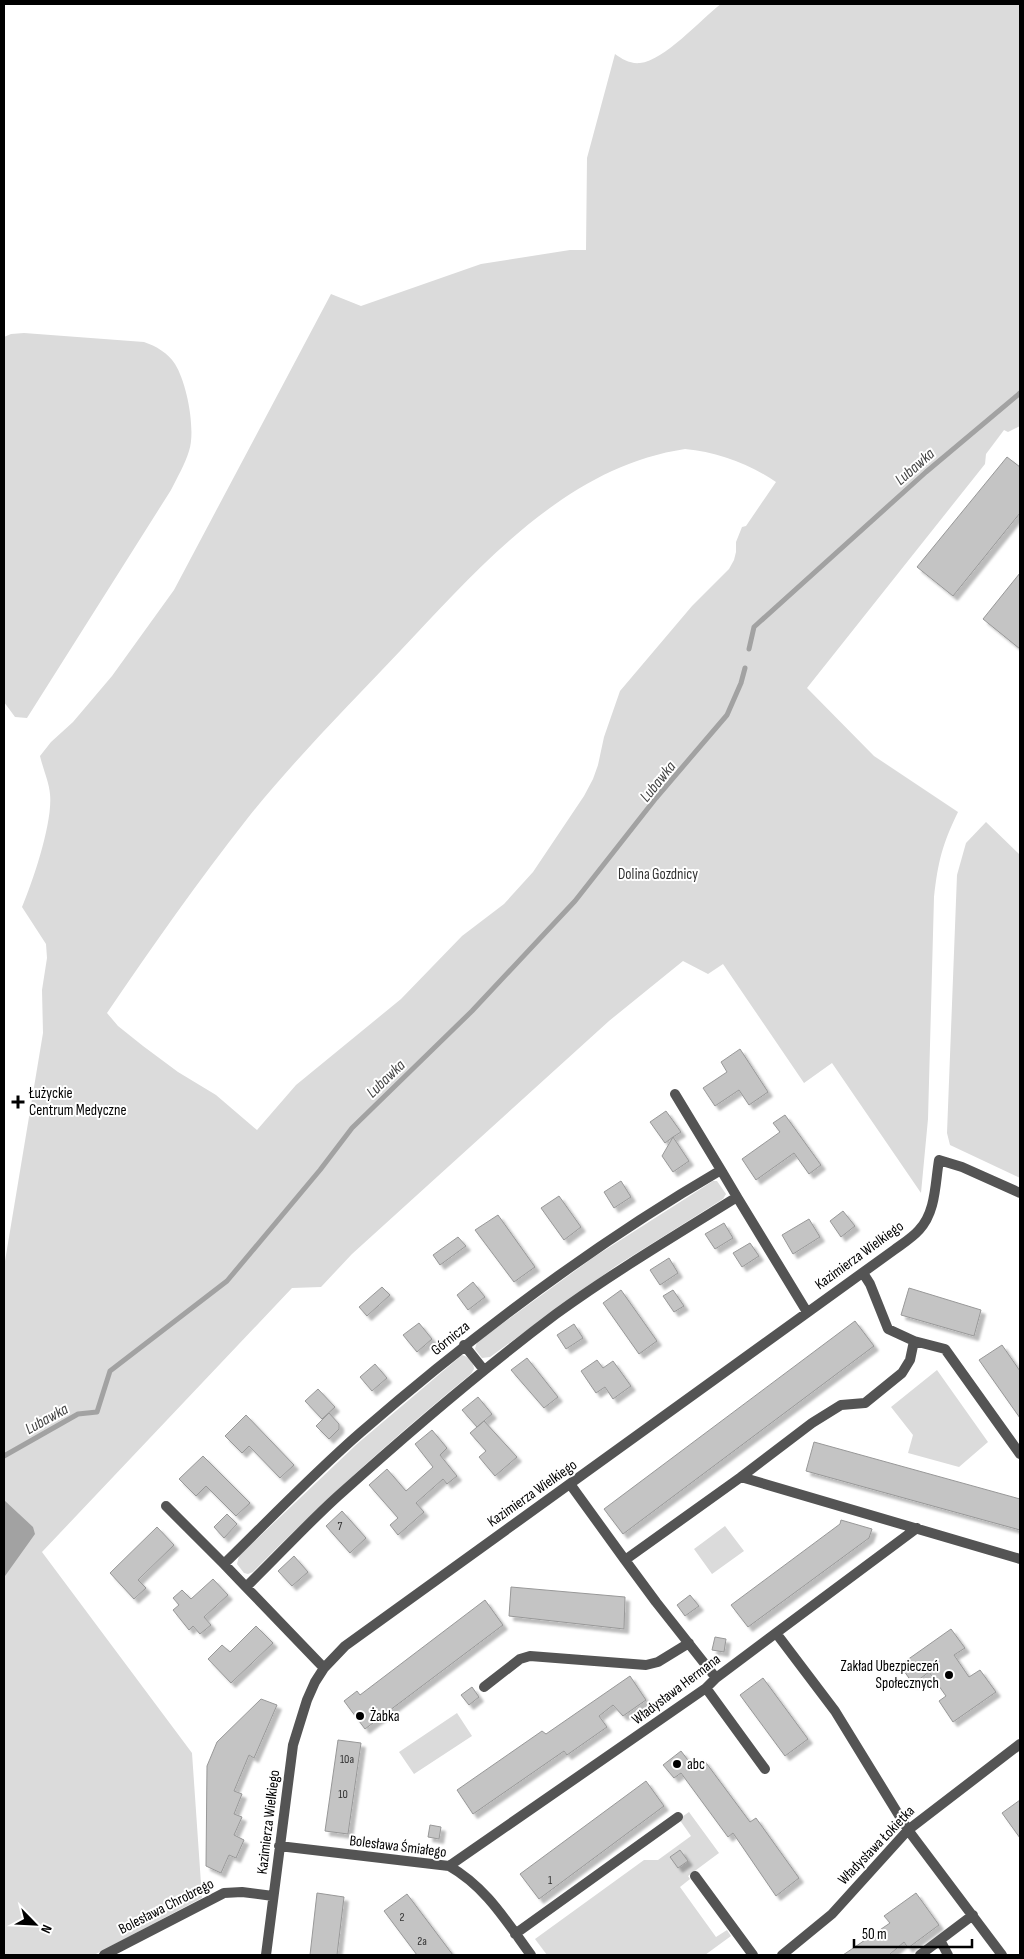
<svg xmlns="http://www.w3.org/2000/svg" width="1024" height="1959" viewBox="0 0 1024 1959" font-family="'Sofia Sans Condensed',sans-serif">
  <style>
    .green { fill: #dbdbdb; fill-rule: evenodd }
    .water { fill: #a2a2a2 }
    .lines { fill: none; stroke-linecap: round; stroke-linejoin: round }
    .stream { stroke: #a2a2a2; stroke-width: 5 }
    .building { fill: #c4c4c4; stroke: #989898; filter: url(#shadow) }
    .minor { stroke: #545454; stroke-width: 10 }
    .poi-dot { fill: #000; stroke: #fff; stroke-width: 2 }
    .labels { text-anchor: middle; stroke-width: 4; stroke-linejoin: round; paint-order: stroke }
    .number-label { font-size: 12px; fill: #313131 }
    .park-label { font-size: 15px; fill: #323232; stroke: #fff }
    .poi-label { font-size: 15px; fill: #000; stroke: #fff; text-anchor: start }
    .street-label { font-size: 15px; fill: #000; stroke: #fff }
    .water-label { font-size: 16px; font-style: italic; fill: #434343; stroke: #fff }
  </style>
  <defs>
    <filter id="shadow"><feDropShadow dx="4.5" dy="4.5" stdDeviation="1" flood-color="#0004"/></filter>
  </defs>
  <rect width="100%" height="100%" fill="#fff"/>
  <path class="green" d="M721,4H1020V426L1008,432L1004,430L986,454L985,464L807,688L874,756L958,812C942,845 938,862 934,897L928,1119L921,1193L832,1063L804,1083L723,964L708,974L683,961L609,1021L352,1254L321,1287L292,1288L42,1552L192,1753L202,1898L94,1955H4V1267L43,1033L42,990L47,958L46,944L22,907C33,881 53,822 50,794C49,782 43,769 40,756L51,742L73,722L112,676L174,590L331,294L361,306L481,264L570,250H586L587,158L615,54C622,59 630,64 640,63C664,61 701,19 721,4ZM685,449C717,452 750,464 776,482L746,526L742,527L736,542V552L734,560L729,569L692,606L620,691L604,737L598,765L593,779L584,796L533,872L504,904L462,936L401,999L296,1085L257,1130L216,1095L178,1072L143,1046L118,1026L107,1013C152,947 198,881 247,819C294,760 349,705 401,650C480,567 565,467 685,449Z
    M24,333L144,342C156,346 168,353 175,364C187,383 196,430 189,451C185,464 177,478 171,490L27,718L15,717L4,702V337L11,334Z
    M986,822L1020,855V1178L950,1145L947,1133L957,875L966,843Z
    M713,1181H717L726,1194L723,1199L616,1266L490,1357L482,1358L475,1349L477,1342L594,1257Z
    M462,1355C468,1356 474,1363 474,1369L471,1374C395,1436 322,1502 253,1572L248,1574L244,1573L237,1564L239,1556L357,1444Z
    M937,1370L988,1442L959,1467L908,1453L913,1435L891,1407Z
    M725,1526L744,1551L712,1574L694,1549Z
    M457,1713L472,1736L414,1774L399,1752Z
    M689,1812L719,1853L688,1876L690,1879L680,1887L716,1937L727,1930L731,1936L705,1955H547L535,1939L644,1860H658L691,1836L679,1819Z"/>
  <path class="water" d="M4,1500L33,1527L35,1534L5,1576L4,1590Z"/>
  <g class="lines">
    <path class="stream" d="M749,649L754,627L926,472L1020,393
      M4,1456L78,1414L97,1412L110,1371L227,1281L320,1170L352,1128L472,1011L575,901L656,798L727,715L741,683L745,668"/>
  </g>
  <path class="building" d="M1007,457L1020,467V513L953,596L917,567Z
    M1020,573V649L983,619Z
    M740,1049L768,1092L749,1105L739,1090L715,1106L703,1088L727,1072L721,1062Z
    M666,1111L681,1132L673,1137L689,1161L673,1172L662,1156L673,1137L665,1143L650,1122Z
    M785,1115L821,1165L809,1174L794,1153L756,1180L742,1159L780,1132L773,1123Z
    M621,1181L631,1197L614,1208L604,1192Z
    M559,1196L581,1227L564,1240L541,1208Z
    M843,1211L855,1226L841,1237L830,1221Z
    M498,1215L535,1267L514,1282L475,1230Z
    M809,1219L820,1237L793,1254L782,1235Z
    M724,1223L733,1238L715,1249L705,1234Z
    M458,1237L466,1246L440,1265L433,1255Z
    M750,1243L759,1256L742,1267L733,1253Z
    M669,1258L678,1273L660,1285L650,1270Z
    M473,1282L485,1297L468,1310L457,1295Z
    M382,1287L390,1295L367,1316L359,1307Z
    M909,1288L981,1310L974,1336L901,1315Z
    M621,1290L657,1341L639,1354L603,1303Z
    M673,1290L684,1306L674,1312L663,1296Z
    M855,1321L874,1346L623,1534L604,1509Z
    M419,1323L432,1339L417,1352L403,1335Z
    M574,1324L583,1338L566,1349L557,1335Z
    M1002,1345L1020,1371V1418L979,1360Z
    M527,1358L558,1397L544,1408L511,1370Z
    M597,1360L603,1368L613,1361L631,1386L613,1399L605,1387L596,1393L581,1371Z
    M375,1364L387,1378L372,1391L360,1377Z
    M318,1389L335,1407L322,1419L305,1401Z
    M478,1397L492,1414L477,1427L462,1410Z
    M329,1413L339,1424V1429L329,1439L316,1426Z
    M246,1415L294,1465L280,1478L249,1446L242,1453L225,1436Z
    M484,1421L517,1457L495,1476L479,1457L486,1451L470,1433Z
    M432,1430L447,1448L440,1455L457,1476L447,1484L443,1479L416,1503L424,1512L398,1535L390,1525L398,1518L369,1485L387,1469L406,1491L433,1467L415,1444Z
    M814,1442L1020,1499V1530L806,1471Z
    M203,1456L250,1503L236,1516L206,1486L196,1496L179,1479Z
    M342,1511L366,1538L350,1553L326,1526Z
    M227,1514L237,1524L224,1538L214,1527Z
    M841,1520L872,1529L869,1538L748,1627L731,1605L840,1524Z
    M157,1527L174,1545L138,1580L146,1588L134,1599L110,1573Z
    M294,1556L308,1572L292,1586L278,1571Z
    M213,1579L228,1595L204,1617L211,1625L200,1634L193,1626L189,1630L173,1610L179,1605L173,1598L182,1590L191,1599Z
    M511,1587L625,1597L624,1629L509,1616Z
    M690,1595L699,1606L685,1616L677,1605Z
    M485,1600L503,1625L365,1729L344,1701L357,1691L360,1695Z
    M256,1626L273,1643L231,1683L208,1659L222,1645L230,1652Z
    M951,1629L965,1648L954,1655L969,1677L980,1670L996,1692L953,1722L939,1701L946,1696L929,1672L913,1684L900,1665Z
    M715,1637L726,1639L724,1652L712,1650Z
    M630,1676L646,1700L623,1716L613,1705L599,1716L607,1727L567,1755L564,1751L473,1814L457,1790L542,1731L546,1734Z
    M763,1678L808,1739L785,1756L740,1695Z
    M472,1687L479,1697L469,1705L461,1695Z
    M261,1699L277,1705L254,1758L249,1755L234,1791L242,1794L234,1814L242,1817L234,1835L244,1840L236,1858L229,1855L221,1873L206,1866L207,1766L217,1742Z
    M338,1740L361,1743L348,1834L325,1831Z
    M681,1751L694,1768L704,1760L750,1822L756,1818L799,1878L776,1896L733,1833L728,1837L681,1773L674,1778L663,1765Z
    M646,1781L664,1806L539,1899L520,1874Z
    M1020,1800V1838L1002,1813Z
    M430,1825L441,1827L439,1839L428,1837Z
    M680,1850L688,1861L678,1868L670,1857Z
    M317,1893L344,1897L337,1955H310Z
    M916,1893L939,1925L908,1948L904,1942L889,1955H843L890,1923L884,1916Z
    M407,1894L453,1955H417L384,1911Z"/>
  <g class="lines">
    <path class="minor" d="M675,1094L721,1170
      M721,1170L737,1197C676,1235 614,1272 556,1314C480,1371 408,1433 338,1496C306,1525 277,1557 246,1587L224,1564C269,1520 313,1474 360,1433C473,1335 592,1245 721,1170Z
      M737,1197L807,1312
      M863,1273L870,1284L888,1329L914,1341L945,1349L1020,1454
      M464,1345L484,1370
      M741,1477L812,1423L841,1405L865,1403L902,1373L910,1360L914,1341
      M570,1484L625,1560L741,1477L1020,1559
      M166,1506L224,1564
      M625,1560L656,1602L716,1678
      M246,1587L324,1668
      M776,1633L835,1711L908,1830L1002,1955
      M484,1687L520,1659L530,1656L646,1665L658,1662L689,1643
      M706,1688L765,1769
      M279,1846L449,1866C486,1887 506,1921 531,1955
      M449,1866L706,1688L716,1678L776,1633L917,1528
      M695,1876L753,1955
      M515,1934L678,1817
      M940,1940L948,1955
      M104,1955L224,1893L242,1892L273,1896
      M266,1955L293,1745L307,1700L315,1682L324,1668L345,1646L894,1250C902,1244 912,1238 919,1230C936,1212 935,1184 939,1160L962,1167L1020,1193
      M782,1955L832,1914L908,1830L1020,1744
      M920,1955L973,1915"/>
  </g>
  <g class="poi-dot">
    <path d="M15.5 1094.5h5v5h5v5h-5v5h-5v-5h-5v-5h5z"/>
    <circle cx="949" cy="1675" r="5"/>
    <circle cx="360" cy="1716" r="5"/>
    <circle cx="677" cy="1764" r="5"/>
  </g>
  <g class="labels">
    <g class="number-label">
      <text x="340" y="1530">7</text>
      <text x="347" y="1763">10a</text>
      <text x="343" y="1798">10</text>
      <text x="550" y="1884">1</text>
      <text x="402" y="1921">2</text>
      <text x="422" y="1945">2a</text>
    </g>
    <g class="park-label">
      <text x="658" y="879">Dolina Gozdnicy</text>
    </g>
    <g class="poi-label">
      <text x="29" y="1098">Łużyckie<tspan x="29" dy="17">Centrum Medyczne</tspan></text>
      <text x="939" y="1671" text-anchor="end">Zakład Ubezpieczeń<tspan x="939" dy="17">Społecznych</tspan></text>
      <text x="370" y="1721">Żabka</text>
      <text x="687" y="1769">abc</text>
    </g>
    <g class="street-label">
      <text transform="translate(859 1255) rotate(-36)" y="5">Kazimierza Wielkiego</text>
      <text transform="translate(450 1338) rotate(-39)" y="5">Górnicza</text>
      <text transform="translate(532 1493) rotate(-35)" y="5">Kazimierza Wielkiego</text>
      <text transform="translate(676 1689) rotate(-37)" y="5">Władysława Hermana</text>
      <text transform="translate(268 1822) rotate(-83)" y="5">Kazimierza Wielkiego</text>
      <text transform="translate(876 1845) rotate(-46)" y="5">Władysława Łokietka</text>
      <text transform="translate(398 1846) rotate(7)" y="5">Bolesława Śmiałego</text>
      <text transform="translate(166 1906) rotate(-27)" y="5">Bolesława Chrobrego</text>
    </g>
    <g class="water-label">
      <text transform="translate(914 466) rotate(-41)" y="6">Lubawka</text>
      <text transform="translate(657 781) rotate(-51)" y="6">Lubawka</text>
      <text transform="translate(385 1078) rotate(-44)" y="6">Lubawka</text>
      <text transform="translate(46 1418) rotate(-29)" y="6">Lubawka</text>
    </g>
  </g>
  <rect width="1024" height="1959" fill="none" stroke="#000000" stroke-width="10"/>
  <g transform="translate(35 1924) rotate(114)" stroke="#ffffff" stroke-width="4" paint-order="stroke">
  <path d="M0-4L9 19L0 12L-9 19Z" fill="#000000"/>
  <text y="-8" font-size="14" font-weight="bold" text-anchor="middle" fill="#000000">N</text>
  </g>
  <path d="M854 1939v8h118v-8" fill="none" stroke="#000000" stroke-width="2.5"/>
  <text x="862" y="1939" font-size="15" fill="#000000" stroke="#ffffff" stroke-width="4" paint-order="stroke">50 m</text>
</svg>
